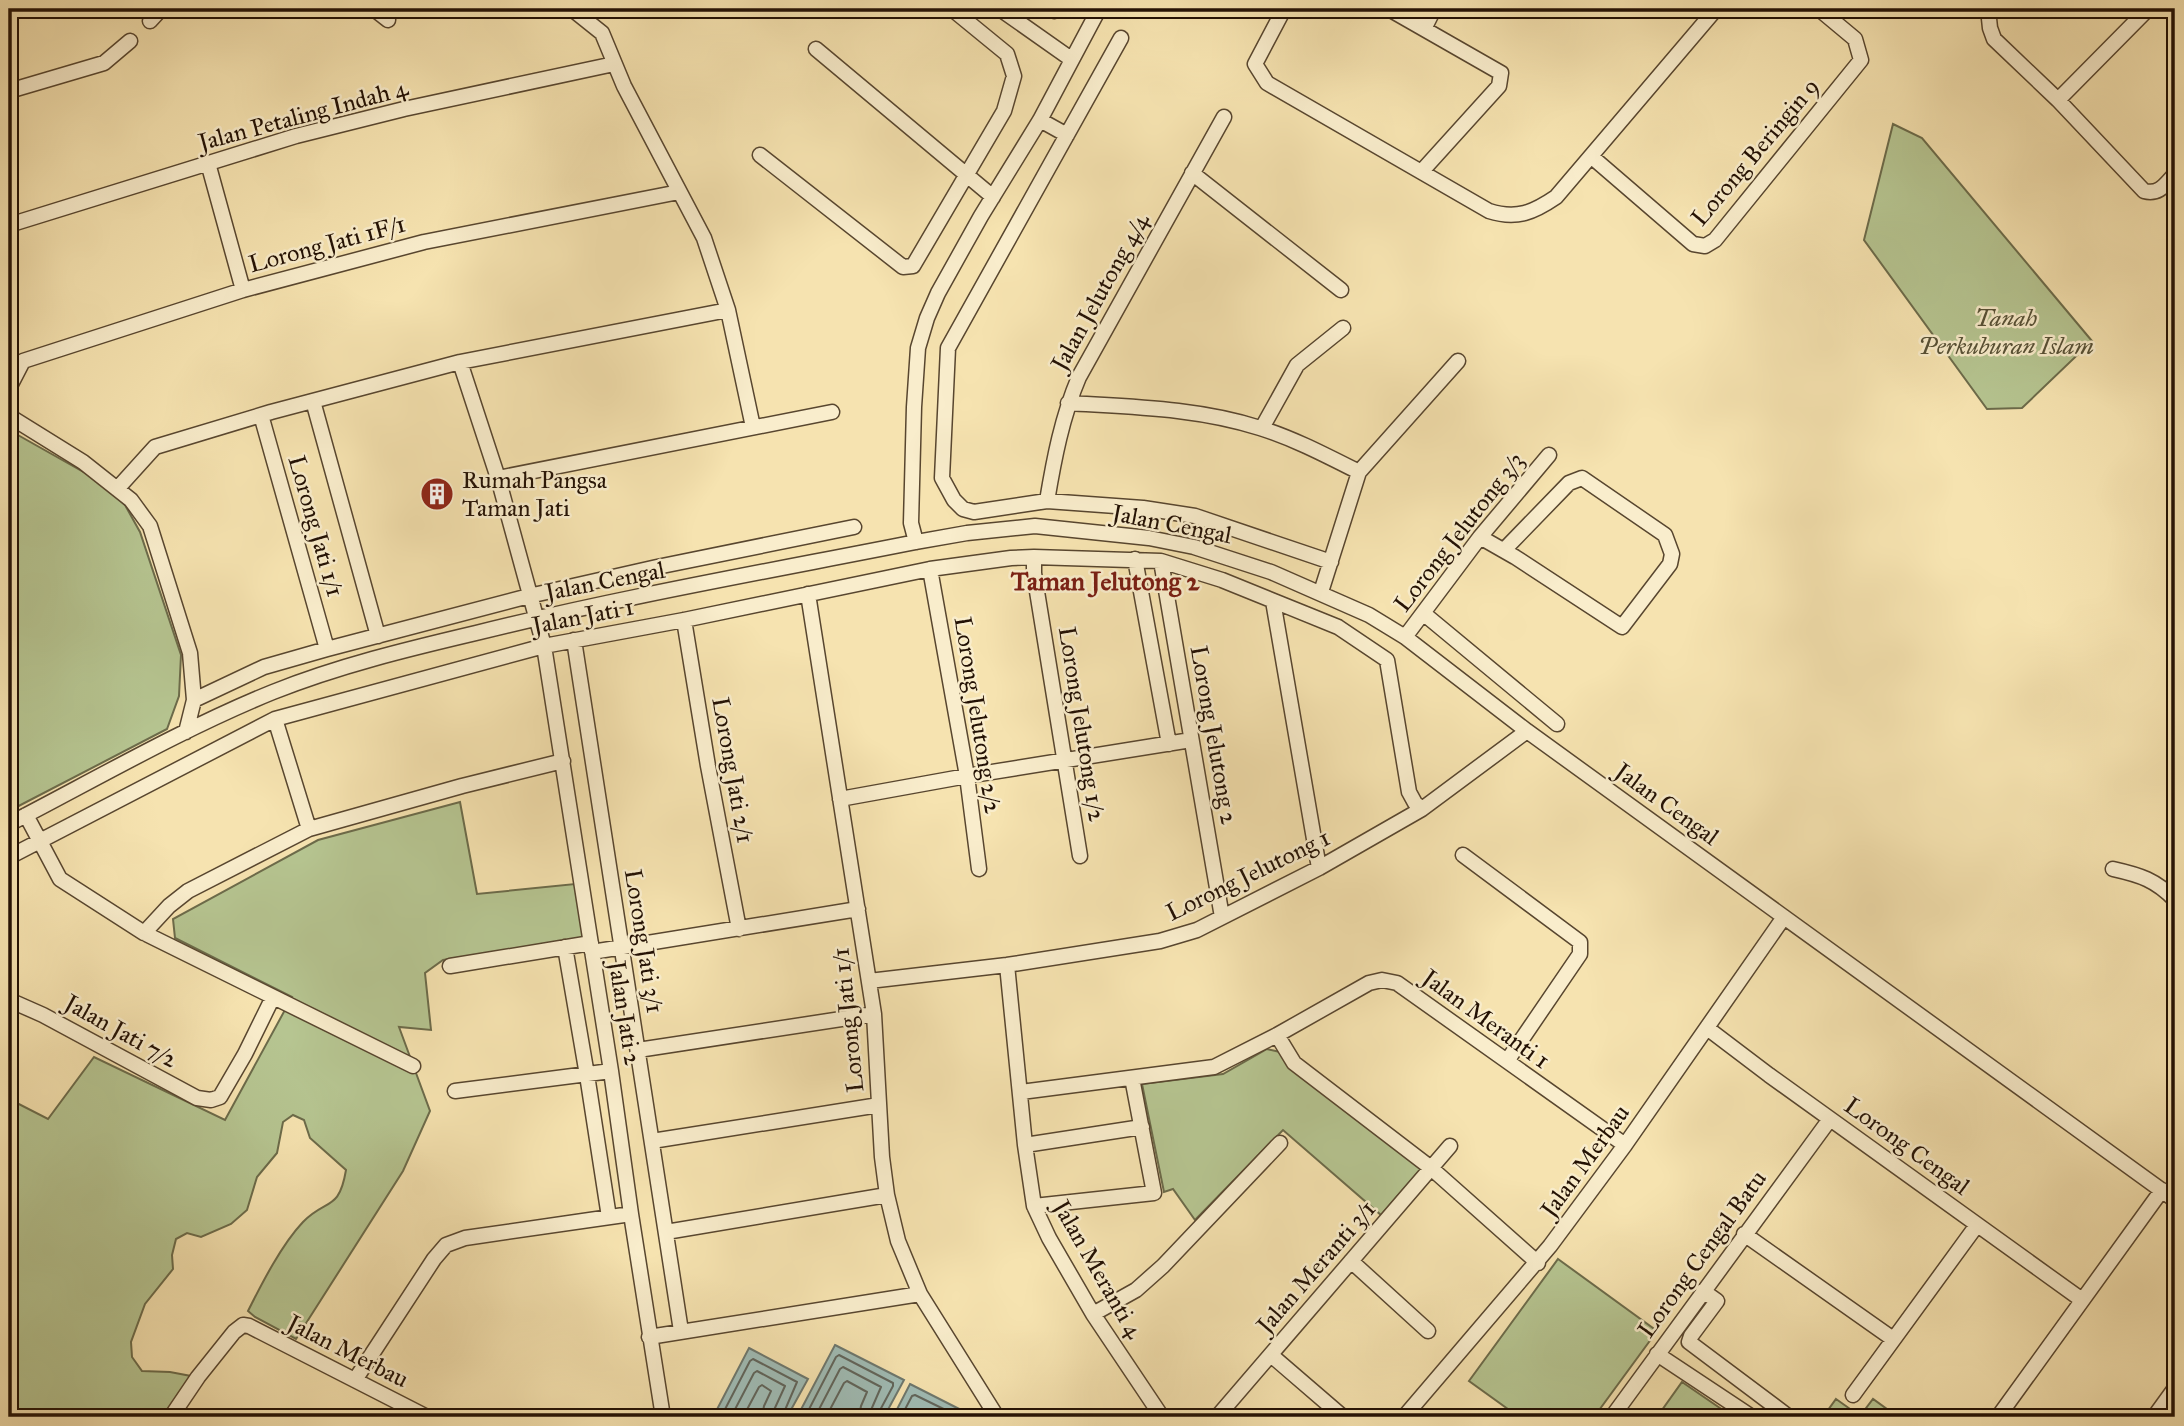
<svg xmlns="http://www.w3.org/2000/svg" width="2184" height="1426" viewBox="0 0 2184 1426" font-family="'IM FELL Great Primer',serif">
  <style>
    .green { fill: #b6c591; stroke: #6c6b4a; stroke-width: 2 }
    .water { fill: #a0bcb5; stroke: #6e786e; stroke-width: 2 }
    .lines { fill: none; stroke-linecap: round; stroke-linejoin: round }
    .shore { stroke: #62665c; stroke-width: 2 }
    .minor-casing { stroke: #58462f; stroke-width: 17 }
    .minor { stroke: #f9edcc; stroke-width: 14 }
    .labels { text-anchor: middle; stroke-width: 5; stroke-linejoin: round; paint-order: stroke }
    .street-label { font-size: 24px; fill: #231104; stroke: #f9edcc }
    .park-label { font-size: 24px; font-style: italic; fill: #565035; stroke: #f9edcc }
    .poi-label { font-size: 24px; fill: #231104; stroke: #f9edcc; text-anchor: start }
    .neighbourhood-label { font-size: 26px; font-weight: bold; fill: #7a1f14; stroke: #f9edcc }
  </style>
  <rect width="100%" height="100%" fill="#f6e3b0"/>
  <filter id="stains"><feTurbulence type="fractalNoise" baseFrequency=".00286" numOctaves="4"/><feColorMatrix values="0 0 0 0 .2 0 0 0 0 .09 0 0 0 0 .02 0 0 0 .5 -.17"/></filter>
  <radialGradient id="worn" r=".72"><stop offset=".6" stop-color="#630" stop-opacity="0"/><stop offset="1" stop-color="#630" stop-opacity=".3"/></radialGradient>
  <path class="green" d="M1893,124L1922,138L2092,341L2022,408L1987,409L1864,240Z
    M9,430L103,483L125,505L140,532L181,655L179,696L167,729L9,811Z
    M460,802L477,894L575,884L584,939L443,960L425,973L431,1030L399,1027L430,1111L403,1171L296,1339L255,1317L248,1311C262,1283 282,1244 303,1222C326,1198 339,1212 346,1170L310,1138L304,1120L293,1115L283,1122L277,1153L257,1177L247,1210L231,1224L201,1237L187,1233L176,1239L172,1255L173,1269L145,1304L131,1342L132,1357L142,1371L170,1372L191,1376L163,1417H9V1099L48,1119L94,1057L225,1120L292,997L175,938L173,919L318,840Z
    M1267,1049L1280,1052L1292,1068L1421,1169L1381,1215L1283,1130L1195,1220L1173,1189L1164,1192L1142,1084L1223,1074Z
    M1558,1259L1657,1331L1594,1417H1519L1469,1381Z
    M1682,1382L1733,1417H1657Z
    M1836,1399L1860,1416L1873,1399L1898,1417H1823Z"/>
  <path class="water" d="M835,1345L904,1380L884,1417H797Z
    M749,1348L808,1379L787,1417H713Z
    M910,1384L975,1417H893Z"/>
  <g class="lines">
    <path class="shore" d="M721,1417L750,1361L753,1359L797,1382L782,1417
      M731,1417L754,1373L757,1371L785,1386L774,1410L773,1417
      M743,1417L759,1387L762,1385L771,1391L764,1406L762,1417
      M805,1417L836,1357L839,1355L893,1383V1386L879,1412V1417
      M815,1417L840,1369L843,1367L881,1387L871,1410L870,1417
      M826,1417L844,1383L847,1381L867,1392L861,1406L859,1417
      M901,1417L912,1396L915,1395L960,1417"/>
    <defs>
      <path id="minor" d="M374,9L388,20
        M572,9L602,33L624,86L704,238L728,310L753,427
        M1000,9L1071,59
        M1051,9L1054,11L1056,9
        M1284,9L1255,64L1267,83L1489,211C1517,220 1534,212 1556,197L1716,9
        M1389,9L1501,73L1499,86L1422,171
        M1988,9L1990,28L1994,39L2058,100L2144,191C2159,195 2165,185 2175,174
        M150,21L161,9
        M1424,29L1434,9
        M1121,38L948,348L942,478L954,500L963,509L974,512L1047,501L1143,508L1195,516L1331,562
        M816,49L993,197
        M9,91L104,63L130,41
        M2058,100L2148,9
        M1040,120L1067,135
        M760,155L903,267L913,266L1004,111L1014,76L1007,54L952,9
        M1592,157L1693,244L1705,246L1715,240L1861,60L1855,39L1819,9
        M208,163L243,290
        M1192,173L1341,290
        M9,225L296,136L404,109L614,64
        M460,362L498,478L544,646L611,1071L631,1214L663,1417
        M9,388L23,361L243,290L424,242L679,192
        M313,401L378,636
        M1068,403C1132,407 1198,408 1260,428C1295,439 1327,456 1359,472
        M261,415L327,649
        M9,416L83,462L131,500L150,526L190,653L194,700L186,732
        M1262,428L1297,365L1343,328
        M498,478L832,412
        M117,489L155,447L271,412L460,362L728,310
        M1047,501C1054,459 1062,417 1079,377L1224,117
        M1480,537L1515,557L1622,627L1670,564L1672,554L1665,535L1582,478L1569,483L1504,550
        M916,542L911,523L914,407L918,348L927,318L938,293L981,216L1040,120L1099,9
        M1034,557V573L1080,856
        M1135,559L1169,744
        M1161,561L1222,917
        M930,569L967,776L979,869
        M1321,592L1359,472L1458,361
        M808,594L874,1014L882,1157L887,1195L898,1241L920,1294L997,1417
        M1273,601L1319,868
        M1423,613L1557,724
        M684,620L708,766L739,929
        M1405,637L1480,537L1549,455
        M574,640L681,1331
        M194,700L264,667L327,649L529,596L657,567L854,527
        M275,719L309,829
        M840,799L967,776L1191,740
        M26,815L60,879L144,933L413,1066
        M9,824C96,779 182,729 273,692C338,666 408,649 476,633C621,597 769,571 916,542L967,533L1035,526L1149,538L1194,547L1271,572L1369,615L1405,637L1527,731L2175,1200
        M1463,855L1580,942V954L1507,1061
        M9,857L275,719L544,646L684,620L930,569L1011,558L1034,557L1161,561L1222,580L1338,627L1387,660L1409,792L1415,803L1422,809
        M2113,869C2140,875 2156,880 2175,900
        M144,933L169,906L188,891L309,829L462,786L563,761
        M565,947L587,1075L609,1217
        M592,952L858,909
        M1007,965L1025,1145L1034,1206L1049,1238L1093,1314L1162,1417
        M450,966L591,943
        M869,981L1007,965L1160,941L1197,930L1319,868L1422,809L1527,731
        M9,1000L43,1015L197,1098L211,1100L220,1097L245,1054L273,997
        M1707,1028L1769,1075L2082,1300
        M1277,1035L1294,1063L1431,1168L1538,1263
        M638,1050L874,1014
        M455,1091L611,1071
        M1021,1092L1214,1067L1277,1035L1369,983L1382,980L1397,983L1625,1145
        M652,1141L879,1105
        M1025,1145L1142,1127
        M1034,1206L1154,1193L1132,1078
        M666,1232L887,1195
        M1744,1234L1893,1339
        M1351,1261L1428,1331
        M1703,1291L1717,1301L1691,1336L1689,1342L1789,1417
        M1093,1314L1136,1290L1163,1266L1280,1143
        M649,1337L920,1294
        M1657,1354L1752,1417
        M1271,1355L1343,1417
        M355,1380L434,1259L446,1245L465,1238L631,1214
        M1853,1395L1977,1225
        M171,1417L198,1377L234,1332L243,1325L249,1326L427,1417
        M1217,1417L1450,1146
        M1404,1417L1550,1246L1625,1145L1784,917
        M1612,1417L1830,1119
        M1998,1417L2162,1190
        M2154,1417L2175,1388"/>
    </defs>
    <use href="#minor" class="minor-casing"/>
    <use href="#minor" class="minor"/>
  </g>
  <defs>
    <symbol id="building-disc" viewBox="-11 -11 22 22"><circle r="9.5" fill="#8f2418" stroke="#f9edcc"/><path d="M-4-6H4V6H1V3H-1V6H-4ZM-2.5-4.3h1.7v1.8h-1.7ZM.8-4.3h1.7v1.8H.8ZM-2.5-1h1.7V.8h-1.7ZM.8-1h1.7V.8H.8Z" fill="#fff"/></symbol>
  </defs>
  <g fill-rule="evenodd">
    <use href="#building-disc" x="418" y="475" width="38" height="38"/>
  </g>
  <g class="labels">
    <g class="street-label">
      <text transform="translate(303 115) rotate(-15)" y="8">Jalan Petaling Indah 4</text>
      <text transform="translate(1755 152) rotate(-50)" y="8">Lorong Beringin 9</text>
      <text transform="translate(327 244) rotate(-15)" y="8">Lorong Jati 1F/1</text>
      <text transform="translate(1100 292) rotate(-61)" y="8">Jalan Jelutong 4/4</text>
      <text transform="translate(1172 524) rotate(11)" y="8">Jalan Cengal</text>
      <text transform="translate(316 526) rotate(74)" y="8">Lorong Jati 1/1</text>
      <text transform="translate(1459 532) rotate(-52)" y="8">Lorong Jelutong 3/3</text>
      <text transform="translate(605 581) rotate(-11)" y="8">Jalan Cengal</text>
      <text transform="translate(583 616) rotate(-11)" y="8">Jalan Jati 1</text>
      <text transform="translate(978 715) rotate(81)" y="8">Lorong Jelutong 2/2</text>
      <text transform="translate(1082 724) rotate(81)" y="8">Lorong Jelutong 1/2</text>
      <text transform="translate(1214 735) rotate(80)" y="8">Lorong Jelutong 2</text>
      <text transform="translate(733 770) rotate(80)" y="8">Lorong Jati 2/1</text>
      <text transform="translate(1667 804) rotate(36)" y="8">Jalan Cengal</text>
      <text transform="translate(1248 875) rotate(-26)" y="8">Lorong Jelutong 1</text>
      <text transform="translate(644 941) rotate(81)" y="8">Lorong Jati 3/1</text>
      <text transform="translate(625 1013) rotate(81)" y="8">Jalan Jati 2</text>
      <text transform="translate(1486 1019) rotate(36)" y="8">Jalan Meranti 1</text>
      <text transform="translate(848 1020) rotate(-96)" y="8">Lorong Jati 1/1</text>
      <text transform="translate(121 1031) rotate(29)" y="8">Jalan Jati 7/2</text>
      <text transform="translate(1907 1146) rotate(36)" y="8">Lorong Cengal</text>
      <text transform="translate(1585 1161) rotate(-54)" y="8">Jalan Merbau</text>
      <text transform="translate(1702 1254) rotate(-54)" y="8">Lorong Cengal Batu</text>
      <text transform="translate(1316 1267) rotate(-49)" y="8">Jalan Meranti 3/1</text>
      <text transform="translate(1098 1269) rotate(60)" y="8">Jalan Meranti 4</text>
      <text transform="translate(348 1351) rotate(27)" y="8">Jalan Merbau</text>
    </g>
    <g class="park-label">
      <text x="2006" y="326">Tanah<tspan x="2006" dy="28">Perkuburan Islam</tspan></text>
    </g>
    <g class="poi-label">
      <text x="462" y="488">Rumah Pangsa<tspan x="462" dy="28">Taman Jati</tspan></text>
    </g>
    <g class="neighbourhood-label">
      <text x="1105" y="590">Taman Jelutong 2</text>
    </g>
  </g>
  <rect width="2184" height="1426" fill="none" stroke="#f6e3b0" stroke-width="35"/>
  <rect x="10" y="10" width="2163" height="1405" fill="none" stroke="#231104" stroke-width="3.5"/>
  <rect x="18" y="18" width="2149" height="1391" fill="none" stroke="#231104" stroke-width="2"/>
  <rect width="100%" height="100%" filter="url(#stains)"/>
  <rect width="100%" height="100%" fill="url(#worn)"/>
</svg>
